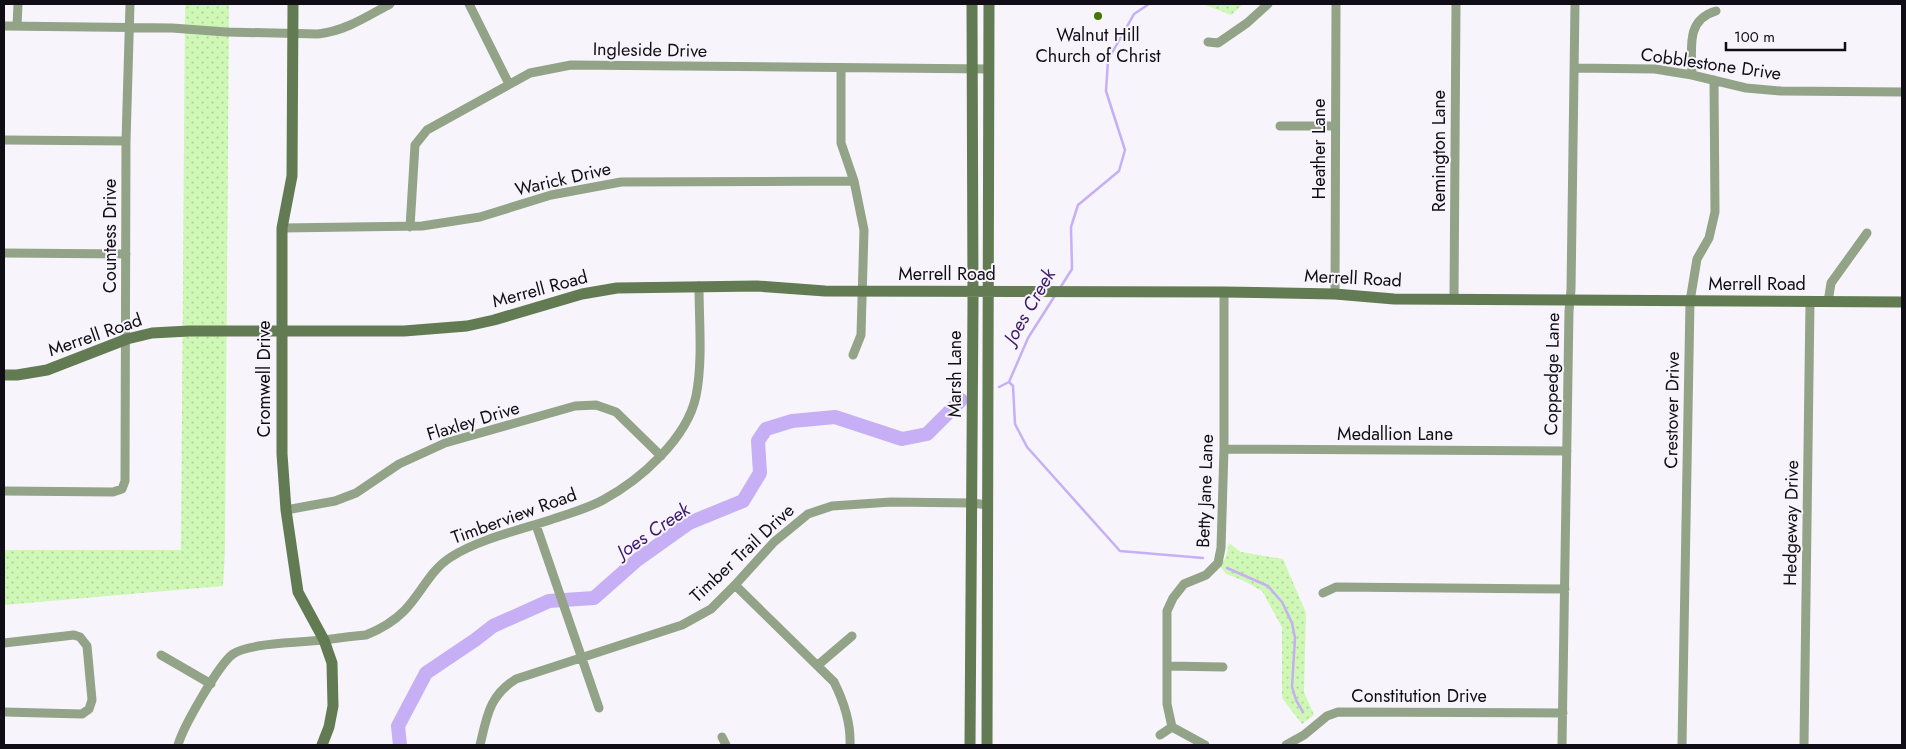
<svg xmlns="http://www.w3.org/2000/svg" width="1906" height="749" viewBox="0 0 1906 749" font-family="Jost,sans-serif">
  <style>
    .park { fill: url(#park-dots) }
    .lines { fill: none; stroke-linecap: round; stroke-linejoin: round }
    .stream { stroke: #c6aff4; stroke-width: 2.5 }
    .river { stroke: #c6aff4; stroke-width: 14 }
    .street { stroke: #92a387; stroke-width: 9 }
    .secondary { stroke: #627b52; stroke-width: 11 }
    .poi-dot { fill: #427705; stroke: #f7f5fb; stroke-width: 2 }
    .labels { text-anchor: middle; stroke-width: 4; stroke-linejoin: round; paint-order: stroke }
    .poi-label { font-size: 18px; fill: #100d16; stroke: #f7f5fb }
    .street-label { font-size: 18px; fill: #100d16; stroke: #f7f5fb }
    .water-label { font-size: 19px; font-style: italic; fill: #3e1a69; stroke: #f7f5fb }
  </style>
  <defs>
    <pattern id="park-dots" width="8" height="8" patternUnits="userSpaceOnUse" patternTransform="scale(1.25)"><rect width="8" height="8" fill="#cff7b6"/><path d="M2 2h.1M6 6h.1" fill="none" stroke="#b1d39c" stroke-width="1.8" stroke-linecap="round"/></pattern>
  </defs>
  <rect width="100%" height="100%" fill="#f7f5fb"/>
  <path class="park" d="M185,4H229L225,551L223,586L4,605V550H181Z
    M1203,4H1243L1231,15Z
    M1229,543L1241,552L1283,559L1306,613L1304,692L1314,715L1302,724L1282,698V627L1262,591L1244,581L1226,574L1220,566L1226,557Z"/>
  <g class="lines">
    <path class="stream" d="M1060,288L1072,269L1071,227L1078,205L1119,171L1125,150L1106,91L1108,60L1134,14L1149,4
      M1009,382L1013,386L1015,424L1027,447L1120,551L1203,558
      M999,387L1009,382L1028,338L1056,294
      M1227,568L1268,586L1282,602L1292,623L1295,638L1292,687L1296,700L1303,712"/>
    <path class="river" d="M400,745L398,726L426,673L475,640L493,626L549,601L594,598L637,560L689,523L743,501L760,473L758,441L766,429L792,421L835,417L902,439L927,434L961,400"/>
    <path class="street" d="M469,4L509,84
      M4,26L172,28L226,32L318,34C345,31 366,17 390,4
      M17,26L18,4
      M1208,42L1218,43L1247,23L1268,4
      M841,68V143L854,181L864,230L861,335L853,355
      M1575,68L1655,69L1692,75L1746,88L1781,91L1902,92
      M1692,75C1692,49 1685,20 1716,11
      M1280,126H1335
      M4,140L126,141
      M410,227L415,145L427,130L530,73L571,65L989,69
      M282,228L422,226L480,217L551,195L621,182L854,181
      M4,253L126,254
      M1335,294L1336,4
      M1454,299L1456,4
      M1828,302L1831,283L1867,233
      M1224,449L1567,451
      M4,491L113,492L122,489L125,481L126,141L130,4
      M286,510L335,501L356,493L399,464L445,443L575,406L596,405L616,412L661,456
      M536,525L599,708
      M735,585L834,682C844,702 851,722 850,745
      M1323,593L1336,587L1565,589
      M4,643L74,635L80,637L87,646L92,700L89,709L82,714L4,712
      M161,655L211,684
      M818,665L852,636
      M1167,666L1223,667
      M1160,735L1172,727
      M722,737L726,745
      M178,745C183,727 219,664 233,654C249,643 303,642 324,640C338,638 352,636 366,635C381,629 393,622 404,611C421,594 430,570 451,557C477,540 519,530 550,520C567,514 587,509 603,500C640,480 687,439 696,396C703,361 699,322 699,286
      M480,745C487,716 489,696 516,679L682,625L711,609L735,585L774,542L808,514L832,506L891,502L972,503L988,505
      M1205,745L1172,727L1167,704V611L1173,598L1184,584L1206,575L1218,563L1221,548L1224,449V292
      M1286,745L1304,735L1327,716L1338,712L1563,713
      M1562,745L1569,311L1571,290L1575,4
      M1682,745L1690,301L1697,259L1709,238L1715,212L1714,80
      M1804,745L1810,302"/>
    <path class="secondary" d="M293,4L292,176L282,228V454L286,510L298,592L324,640L332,663L333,706L329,727L322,745
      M4,375H17L47,370L127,339L152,333L189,331H404L467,326L494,320L582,294L617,288L757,286L825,291L1224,292L1335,294L1394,299L1902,302
      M970,745L973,301L972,4
      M987,745L989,4"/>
  </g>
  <circle class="poi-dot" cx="1098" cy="16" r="5"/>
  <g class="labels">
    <g class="poi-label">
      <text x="1098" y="41">Walnut Hill<tspan x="1098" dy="21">Church of Christ</tspan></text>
    </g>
    <g class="street-label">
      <text transform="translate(650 50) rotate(1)" y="6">Ingleside Drive</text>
      <text transform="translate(1711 64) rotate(8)" y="6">Cobblestone Drive</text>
      <text transform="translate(1319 149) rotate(-90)" y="6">Heather Lane</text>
      <text transform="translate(1439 151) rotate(-90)" y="6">Remington Lane</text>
      <text transform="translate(563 179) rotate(-13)" y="6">Warick Drive</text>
      <text transform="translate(110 236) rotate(-90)" y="6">Countess Drive</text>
      <text x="947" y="280">Merrell Road</text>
      <text transform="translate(1353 278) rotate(3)" y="6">Merrell Road</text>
      <text x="1757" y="290">Merrell Road</text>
      <text transform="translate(540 289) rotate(-15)" y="6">Merrell Road</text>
      <text transform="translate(95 335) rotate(-19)" y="6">Merrell Road</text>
      <text transform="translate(955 374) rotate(-90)" y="6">Marsh Lane</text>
      <text transform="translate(1552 374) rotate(-89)" y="6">Coppedge Lane</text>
      <text transform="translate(264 379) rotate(-90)" y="6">Cromwell Drive</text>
      <text transform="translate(1672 410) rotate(-89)" y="6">Crestover Drive</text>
      <text transform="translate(473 421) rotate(-17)" y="6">Flaxley Drive</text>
      <text x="1395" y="440">Medallion Lane</text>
      <text transform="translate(1205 491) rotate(-88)" y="6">Betty Jane Lane</text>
      <text transform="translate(514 516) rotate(-20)" y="6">Timberview Road</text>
      <text transform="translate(1791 523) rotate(-89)" y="6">Hedgeway Drive</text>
      <text transform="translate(742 553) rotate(-43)" y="6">Timber Trail Drive</text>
      <text x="1419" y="702">Constitution Drive</text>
    </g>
    <g class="water-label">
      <text transform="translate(1029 306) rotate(-60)" y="7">Joes Creek</text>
      <text transform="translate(653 530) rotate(-34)" y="7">Joes Creek</text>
    </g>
  </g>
  <rect width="1906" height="749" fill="none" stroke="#100d16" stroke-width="10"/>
  <path d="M1726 42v8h119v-8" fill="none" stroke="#100d16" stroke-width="2.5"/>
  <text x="1734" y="42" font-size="15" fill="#100d16" stroke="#f7f5fb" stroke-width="4" paint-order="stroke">100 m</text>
</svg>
